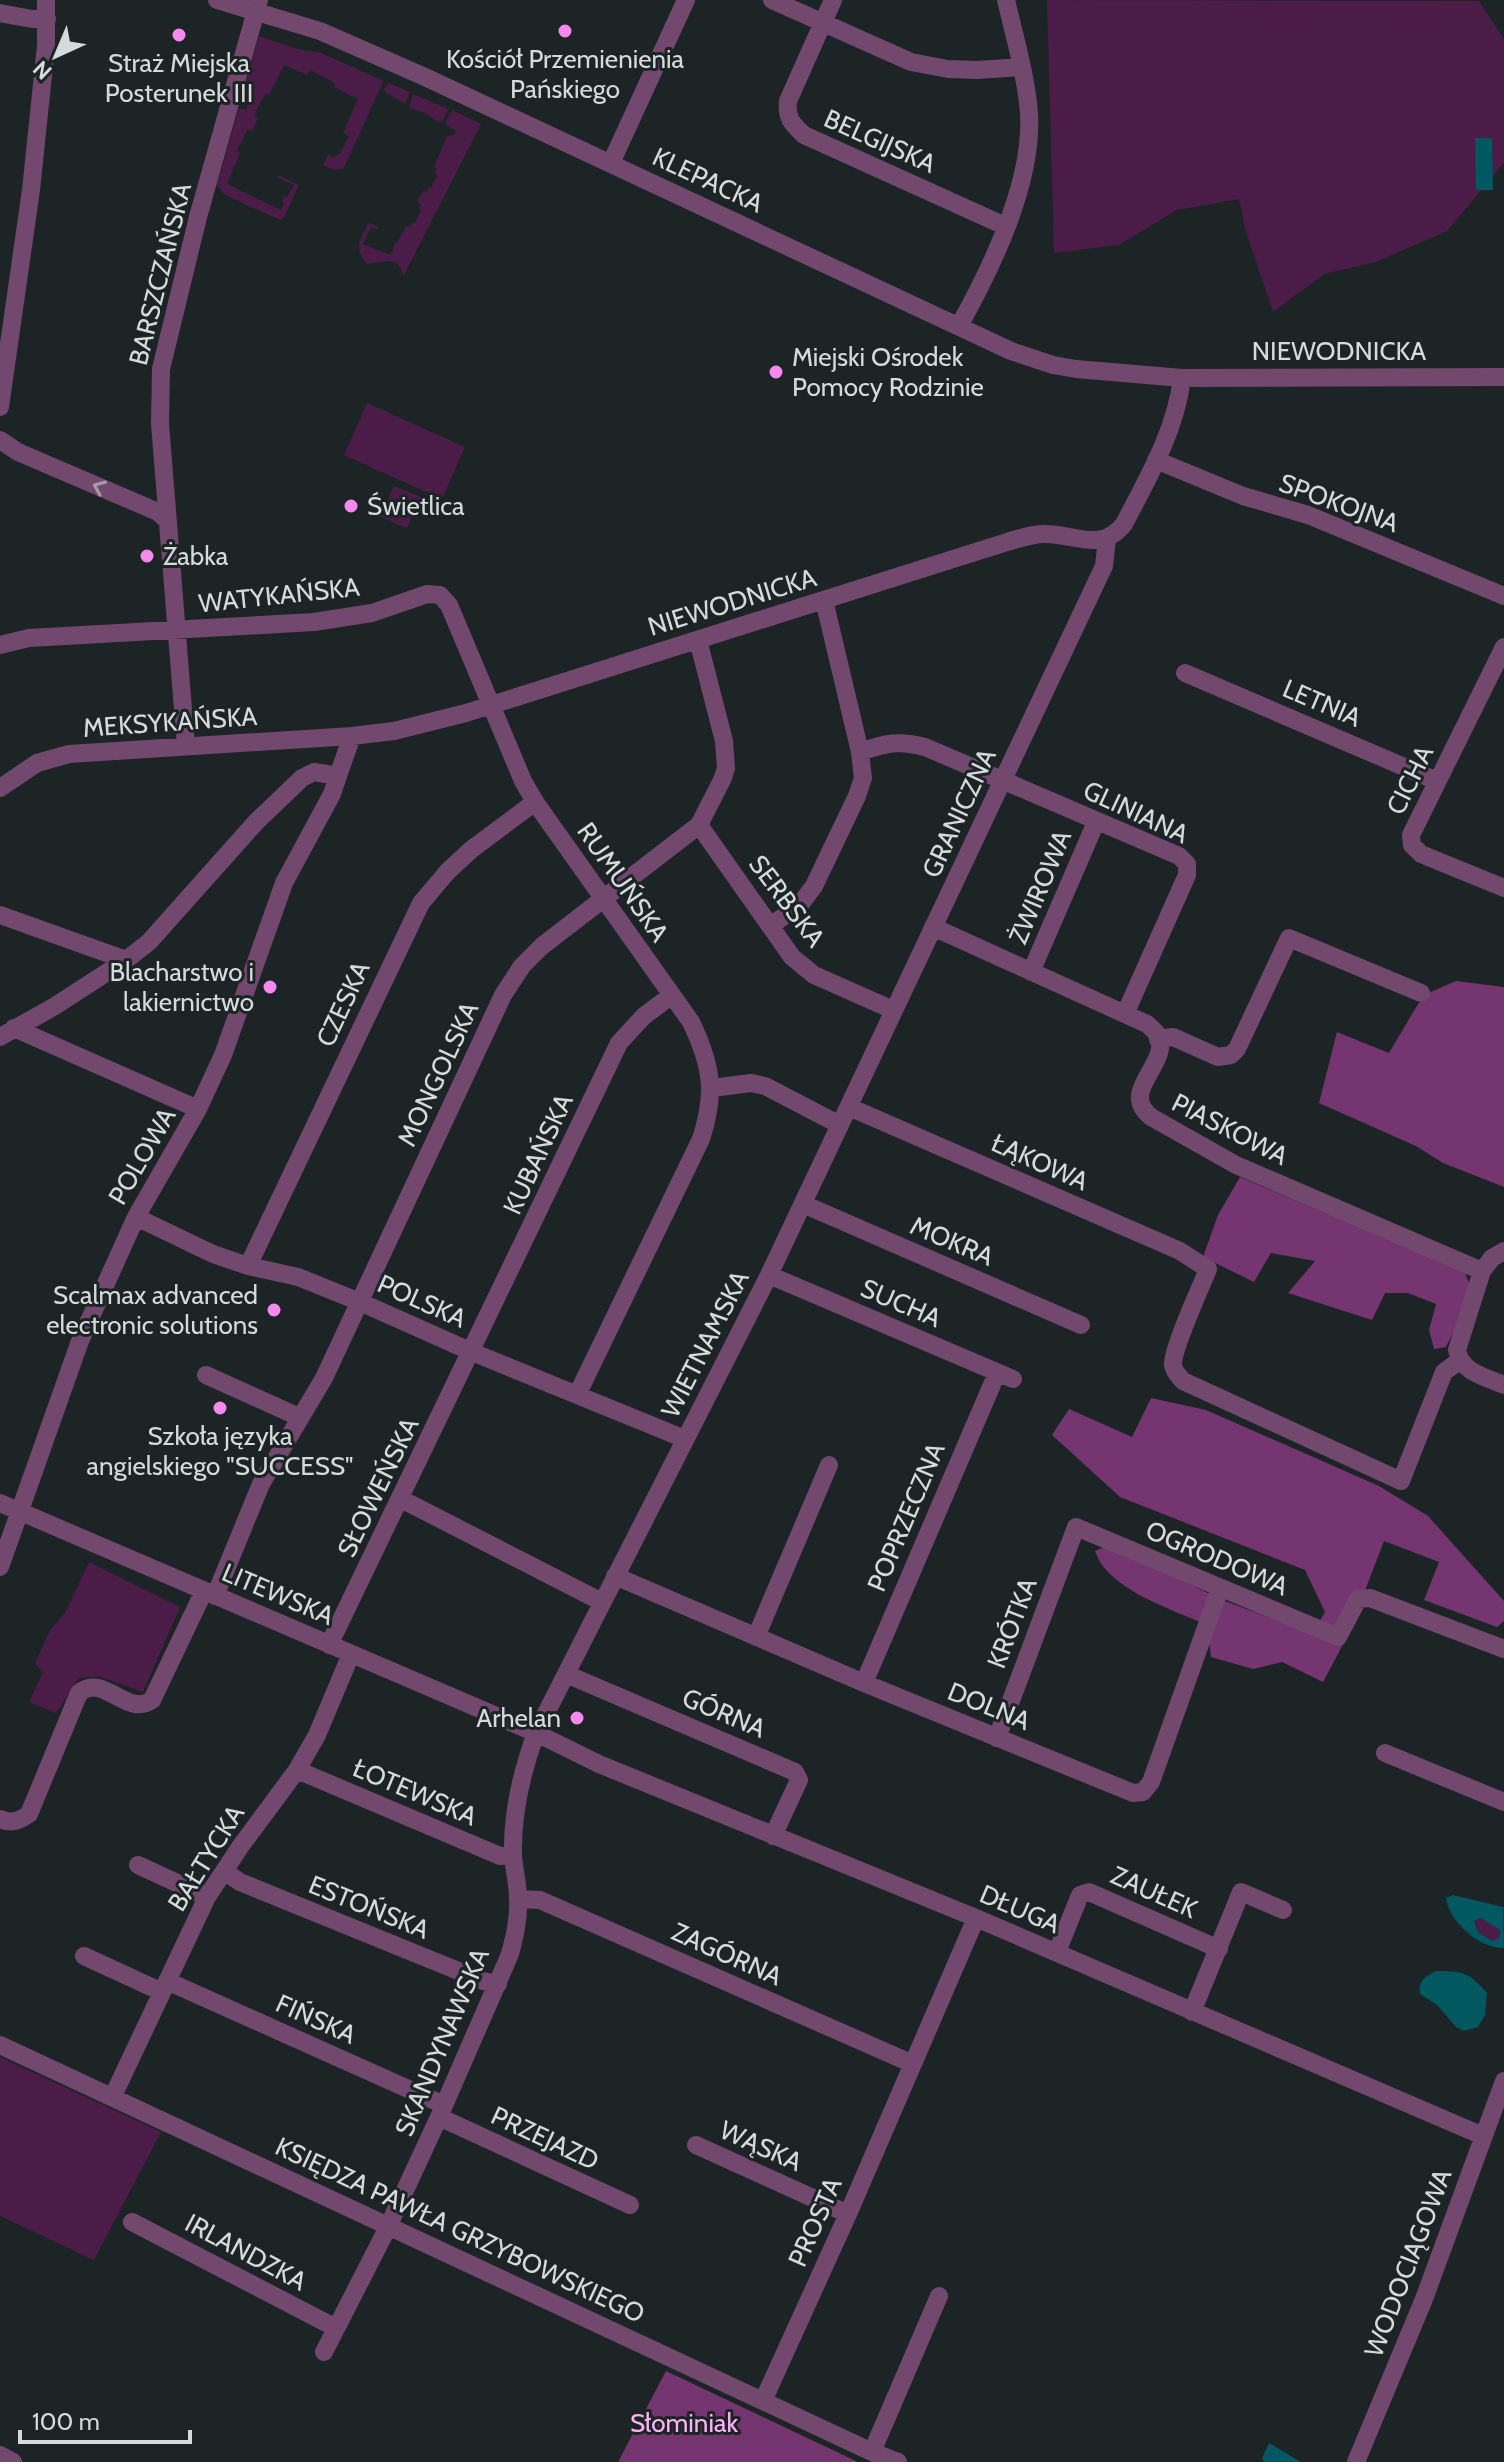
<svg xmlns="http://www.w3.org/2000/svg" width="1504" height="2462" viewBox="0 0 1504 2462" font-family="Cabin,sans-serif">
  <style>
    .green { fill: #4a1c47 }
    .forest { fill: #743571 }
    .water { fill: #015860; fill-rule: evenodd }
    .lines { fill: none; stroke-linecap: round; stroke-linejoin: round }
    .minor { stroke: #72486f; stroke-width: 18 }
    .oneway { stroke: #a898aa }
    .poi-dot { fill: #f589ee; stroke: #1d2425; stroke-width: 3 }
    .labels { text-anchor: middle; stroke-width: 6; stroke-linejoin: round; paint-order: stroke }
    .poi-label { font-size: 26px; fill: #d5dadb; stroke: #1d2425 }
    .street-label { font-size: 26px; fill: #d5dadb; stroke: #1d2425 }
    .park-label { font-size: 26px; fill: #fdb4f6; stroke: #1d2425 }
  </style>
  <rect width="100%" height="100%" fill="#1d2425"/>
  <path class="green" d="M1047,0L1479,1L1504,39V163L1447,231L1376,262L1324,274L1273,312L1245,229L1239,199L1177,210L1119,245L1054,253Z
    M259,36L297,49L321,53L382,80L383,82L344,168L334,170L323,165L328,155L335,158L337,154H340L349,136L343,133L358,99L334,87L335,83L310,70L307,75L284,65L269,95L265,94L254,115L258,118L252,131L248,129L237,150L240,153L227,184L281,210L284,203L282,201L284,196L287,197L294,185L276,177L280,176L299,185L284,217L280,220L225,195L217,185L239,108L246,110L249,99L242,96Z
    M389,83L410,92L405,104L385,92L384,89Z
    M413,94L448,109L443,121L438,122L425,113L409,108Z
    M452,110L481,124L403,277L402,271L397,263L388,261L367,264C353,246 360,242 368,223L379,227L377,229L371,227L363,244L391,255L395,242L397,243L406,226L410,227L412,223H415L421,210L419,209L421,204L417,202L423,190L426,192L429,187L431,188L437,175L435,173L437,169L434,167L447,136L454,135L456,131L445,124Z
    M367,403L465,447L442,499L344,455Z
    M394,486L421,497L407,528L380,517Z
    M89,1562L180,1607L143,1692L101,1677L79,1678L56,1713L29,1702L43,1672L35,1663L50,1630L65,1613Z
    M1482,1918L1500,1930V1938L1492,1941L1478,1932L1474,1921Z
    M0,2057L161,2132L94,2260L0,2216Z"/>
  <path class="forest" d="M1456,981L1504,987V1187L1443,1163L1416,1146L1319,1103L1337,1032L1389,1053L1418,1004L1428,993Z
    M1240,1177L1465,1272L1471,1289L1464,1311L1446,1347L1434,1349L1429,1330L1436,1304L1408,1293H1385L1372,1320L1288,1293L1315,1261L1271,1253L1254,1282L1203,1257L1218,1215Z
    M1151,1398L1206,1410L1379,1486L1428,1516L1504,1601V1621L1497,1627L1424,1600L1439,1562L1384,1541L1348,1635L1323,1682L1282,1662L1253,1669L1211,1657L1207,1625C1172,1609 1108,1590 1095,1551L1106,1546L1130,1555L1220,1599L1312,1634L1325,1612L1305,1570L1120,1497L1052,1435L1069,1409L1132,1437Z
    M666,2371L858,2462H618Z"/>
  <path class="water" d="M1475,138H1492L1493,190H1476Z
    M1453,1895L1503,1907L1504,1948C1480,1949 1449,1922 1446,1898ZM1481,1918L1500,1930L1499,1938L1492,1941L1478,1932L1474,1921Z
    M1436,1971C1463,1971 1469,1972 1487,1993L1485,2015L1478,2027L1464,2031L1456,2027L1437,2005L1420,1994C1418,1980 1425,1977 1436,1971Z
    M1269,2443L1301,2462H1264L1262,2458Z"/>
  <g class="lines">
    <path class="minor" d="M217,0L320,31L425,77L1011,351L1053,365L1076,369L1182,378L1504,377
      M772,0L911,62L948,69L977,70L1021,67
      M833,0L788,101C786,118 792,124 804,135L1005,226
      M0,13L32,19H47
      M611,163L686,0
      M959,326C992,267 1033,183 1029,114C1027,80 1014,34 1006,0
      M0,407L31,190L46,46V0
      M0,440L18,452L158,512L168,521
      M1156,460L1243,496L1308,515L1504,596
      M0,645L29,638L314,622L372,613L427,594L440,595L449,605L523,781L535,802L691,1022C712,1066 716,1093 701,1139L577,1395
      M1504,647L1411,835L1412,845L1421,854L1504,888
      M1185,673L1437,781
      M186,746L160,424L161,369L198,217L259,0
      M860,752C886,743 898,740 925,747L1179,856L1187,864V875L1125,1014
      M0,788L37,763L69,754L352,736L394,731L466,713L988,548C1006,543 1027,534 1045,534C1076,534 1101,553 1124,524C1148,478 1176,430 1182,378
      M699,825L792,957L814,975L893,1010
      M0,915L126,960
      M771,926L802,902L814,886L857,796L863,778L860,752L824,600
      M933,927L1147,1024C1150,1027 1154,1030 1157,1034C1174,1062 1117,1090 1151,1117L1236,1165L1482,1271L1492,1258L1504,1251
      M1031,972L1096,822
      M14,1028L198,1109
      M0,1037L55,1006L126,960L149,942L256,822L302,778L314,772L338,776L352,736
      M1158,1039L1173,1037L1218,1057L1231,1055L1237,1049L1289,938L1421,993
      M712,1088L751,1083L765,1086L840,1125
      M849,1107L1180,1251L1208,1269C1201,1287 1172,1349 1173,1365C1174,1372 1179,1376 1183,1381L1401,1481L1444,1372L1459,1361
      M803,1204L1081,1325
      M136,1217L213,1254L248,1266L298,1277L360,1302L472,1352L685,1439
      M248,1266L421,903L448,871L472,849L535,802
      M1482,1271L1457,1350C1461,1372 1485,1377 1504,1385
      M769,1275L1013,1379
      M206,1375L299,1417
      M401,1499L602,1602
      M0,1503L536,1733L599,1764L976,1918L1483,2136
      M0,1567L80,1341L136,1217L198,1109L223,1055L284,883L332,794L338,776
      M615,1576L864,1683L1133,1793L1143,1792L1151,1782L1220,1588
      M215,1596L261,1484L324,1378L503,995L522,966L542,946L699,825L723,778L726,768L724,741L698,640
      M756,1637L829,1465
      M329,1645L619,1043L644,1016L672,995
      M566,1674L795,1772L799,1780L773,1836
      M864,1683L997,1373
      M997,1738L1076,1527L1338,1637L1358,1599L1370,1598L1504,1649
      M1385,1753L1504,1802
      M297,1770L500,1856L513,1854
      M0,1819C11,1824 19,1821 29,1814L79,1693C103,1672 127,1718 152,1700L204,1591
      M138,1865L207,1897
      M224,1871L240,1882L483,1981L498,1984
      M518,1899L540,1900L913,2064
      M1057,1952L1080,1895L1089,1892L1219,1949
      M84,1956L162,1992
      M167,1981L444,2105
      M1192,2012L1241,1892L1283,1910
      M0,2045L872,2452L898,2462
      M113,2096L207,1897L240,1847L297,1770L317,1735L351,1654
      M439,2117L630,2205
      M696,2145L848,2214
      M132,2222L336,2328
      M324,2352L388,2227L439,2117L510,1954C515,1935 519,1918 518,1898C518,1884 514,1870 513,1855C512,1814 522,1771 536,1733L769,1275L1104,566L1107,538
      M763,2401L848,2214L976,1918
      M872,2452L939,2296
      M0,2455L13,2462
      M1356,2462L1424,2299L1504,2081"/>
  </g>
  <defs><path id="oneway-chevron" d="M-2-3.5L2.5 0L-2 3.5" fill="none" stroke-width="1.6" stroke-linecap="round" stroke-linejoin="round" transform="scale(2)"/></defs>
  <use class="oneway" href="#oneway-chevron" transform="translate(99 487) rotate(-157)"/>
  <g class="poi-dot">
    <circle cx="565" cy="31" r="8"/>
    <circle cx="179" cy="35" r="8"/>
    <circle cx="776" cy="372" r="8"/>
    <circle cx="351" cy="506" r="8"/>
    <circle cx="147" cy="556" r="8"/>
    <circle cx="270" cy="987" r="8"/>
    <circle cx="274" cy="1310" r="8"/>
    <circle cx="220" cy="1408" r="8"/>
    <circle cx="577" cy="1718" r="8"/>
  </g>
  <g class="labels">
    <g class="poi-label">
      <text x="565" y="68">Kościół Przemienienia<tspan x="565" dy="30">Pańskiego</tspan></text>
      <text x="179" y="72">Straż Miejska<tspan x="179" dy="30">Posterunek III</tspan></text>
      <text x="792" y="366" text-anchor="start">Miejski Ośrodek<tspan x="792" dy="30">Pomocy Rodzinie</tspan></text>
      <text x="367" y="515" text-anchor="start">Świetlica</text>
      <text x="163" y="565" text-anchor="start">Żabka</text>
      <text x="254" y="981" text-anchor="end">Blacharstwo i<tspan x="254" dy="30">lakiernictwo</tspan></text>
      <text x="258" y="1304" text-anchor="end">Scalmax advanced<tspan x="258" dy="30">electronic solutions</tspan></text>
      <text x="220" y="1445">Szkoła języka<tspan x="220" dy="30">angielskiego "SUCCESS"</tspan></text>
      <text x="561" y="1727" text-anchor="end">Arhelan</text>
    </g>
    <g class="street-label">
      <text transform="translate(880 141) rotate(24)" y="9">BELGIJSKA</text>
      <text transform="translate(708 180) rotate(25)" y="9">KLEPACKA</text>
      <text transform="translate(160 274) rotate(-76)" y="9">BARSZCZAŃSKA</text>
      <text x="1339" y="360">NIEWODNICKA</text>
      <text transform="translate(1339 503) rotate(20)" y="9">SPOKOJNA</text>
      <text transform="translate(279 595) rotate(-6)" y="9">WATYKAŃSKA</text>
      <text transform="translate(732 602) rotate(-17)" y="9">NIEWODNICKA</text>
      <text transform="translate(1322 703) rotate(23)" y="9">LETNIA</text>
      <text transform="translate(170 722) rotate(-4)" y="9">MEKSYKAŃSKA</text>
      <text transform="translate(1410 780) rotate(-64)" y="9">CICHA</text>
      <text transform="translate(1136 812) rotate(25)" y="9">GLINIANA</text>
      <text transform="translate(959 813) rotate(-65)" y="9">GRANICZNA</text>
      <text transform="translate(623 882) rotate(55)" y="9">RUMUŃSKA</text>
      <text transform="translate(1040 887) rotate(-67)" y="9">ŻWIROWA</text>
      <text transform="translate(787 901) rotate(53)" y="9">SERBSKA</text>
      <text transform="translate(343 1004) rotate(-65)" y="9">CZESKA</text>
      <text transform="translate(438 1074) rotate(-65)" y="9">MONGOLSKA</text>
      <text transform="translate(1230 1129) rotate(27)" y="9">PIASKOWA</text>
      <text transform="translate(538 1154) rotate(-65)" y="9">KUBAŃSKA</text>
      <text transform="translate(142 1156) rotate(-60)" y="9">POLOWA</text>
      <text transform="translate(1040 1162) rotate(24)" y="9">ŁĄKOWA</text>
      <text transform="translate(952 1241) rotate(23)" y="9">MOKRA</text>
      <text transform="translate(422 1301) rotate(24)" y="9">POLSKA</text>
      <text transform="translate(901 1303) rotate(23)" y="9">SUCHA</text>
      <text transform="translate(705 1344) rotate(-63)" y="9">WIETNAMSKA</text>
      <text transform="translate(378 1487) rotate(-64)" y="9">SŁOWEŃSKA</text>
      <text transform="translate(906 1517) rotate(-67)" y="9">POPRZECZNA</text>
      <text transform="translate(1217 1558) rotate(23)" y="9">OGRODOWA</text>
      <text transform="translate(278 1594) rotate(23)" y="9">LITEWSKA</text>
      <text transform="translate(1012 1623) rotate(-69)" y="9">KRÓTKA</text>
      <text transform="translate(989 1706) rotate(22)" y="9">DOLNA</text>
      <text transform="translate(724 1713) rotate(23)" y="9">GÓRNA</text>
      <text transform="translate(415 1792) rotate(23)" y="9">ŁOTEWSKA</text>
      <text transform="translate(206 1858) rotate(-58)" y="9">BAŁTYCKA</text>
      <text transform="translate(1154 1892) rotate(24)" y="9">ZAUŁEK</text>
      <text transform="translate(369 1907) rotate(22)" y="9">ESTOŃSKA</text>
      <text transform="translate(1020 1909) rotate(23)" y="9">DŁUGA</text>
      <text transform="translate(727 1954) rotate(24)" y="9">ZAGÓRNA</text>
      <text transform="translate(316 2019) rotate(24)" y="9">FIŃSKA</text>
      <text transform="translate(442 2042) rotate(-67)" y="9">SKANDYNAWSKA</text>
      <text transform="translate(545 2138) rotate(25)" y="9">PRZEJAZD</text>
      <text transform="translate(761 2146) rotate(24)" y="9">WĄSKA</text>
      <text transform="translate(815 2222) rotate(-66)" y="9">PROSTA</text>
      <text transform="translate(460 2230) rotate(25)" y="9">KSIĘDZA PAWŁA GRZYBOWSKIEGO</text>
      <text transform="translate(246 2252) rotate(28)" y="9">IRLANDZKA</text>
      <text transform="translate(1408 2263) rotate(-69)" y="9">WODOCIĄGOWA</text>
    </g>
    <g class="park-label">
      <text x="684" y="2432">Słominiak</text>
    </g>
  </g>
  <g transform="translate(56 56) rotate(224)" stroke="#1d2425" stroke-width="6" paint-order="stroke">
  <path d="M0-6L14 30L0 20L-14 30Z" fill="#d5dadb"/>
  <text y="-12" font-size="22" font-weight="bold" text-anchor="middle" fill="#d5dadb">N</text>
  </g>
  <path d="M20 2430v12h170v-12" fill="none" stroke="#d5dadb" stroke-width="4"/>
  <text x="32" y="2430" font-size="24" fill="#d5dadb" stroke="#1d2425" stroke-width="6" paint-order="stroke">100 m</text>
</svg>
